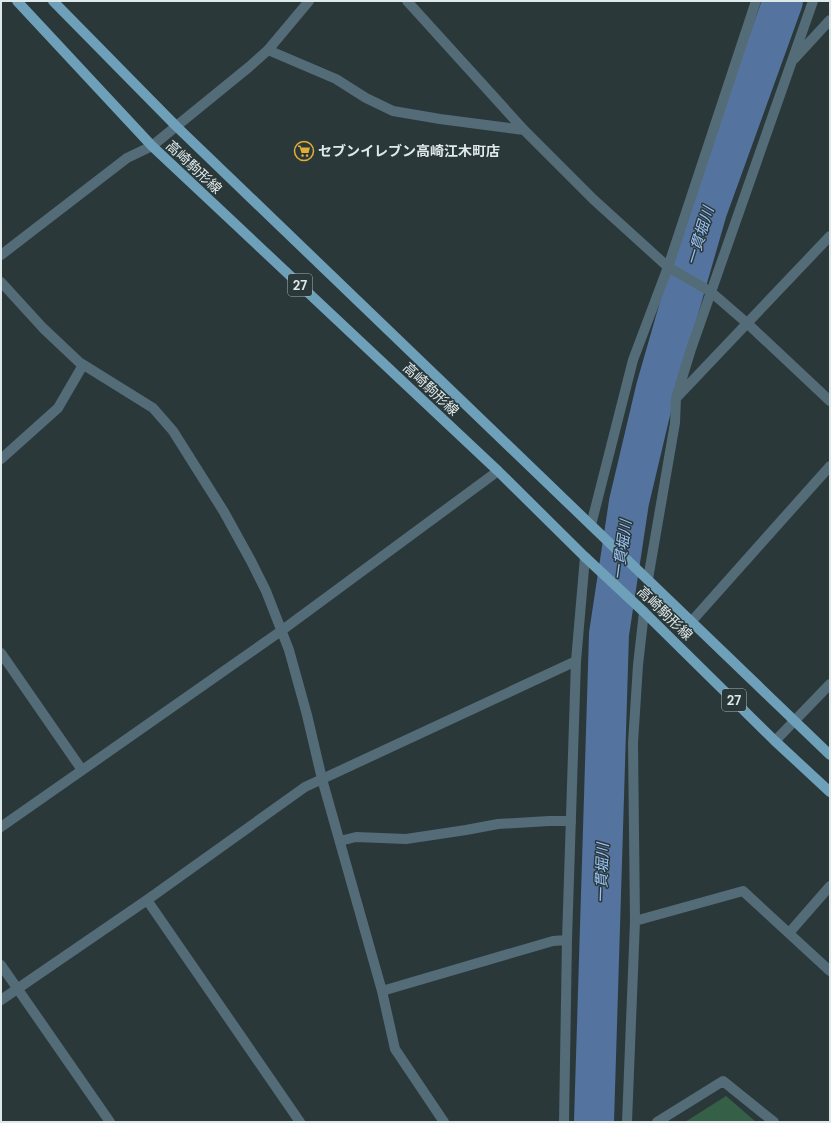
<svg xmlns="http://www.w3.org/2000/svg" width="831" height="1123" viewBox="0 0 831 1123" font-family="'DM Sans','Noto Sans JP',sans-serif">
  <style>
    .green { fill: #355f46 }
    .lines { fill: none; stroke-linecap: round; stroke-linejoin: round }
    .river { stroke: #54749f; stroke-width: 40 }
    .lane { stroke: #536c78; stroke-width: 10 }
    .street { stroke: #536c78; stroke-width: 10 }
    .primary { stroke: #6ea0ba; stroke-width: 10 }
    .labels { text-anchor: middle; stroke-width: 3; stroke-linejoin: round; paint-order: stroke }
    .shield { fill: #2a383a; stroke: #a9b4b5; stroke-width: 1 }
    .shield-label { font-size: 13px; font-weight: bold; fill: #e0e9ea }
    .poi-label { font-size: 14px; font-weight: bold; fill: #e0e9ea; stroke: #2a383a; text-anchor: start }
    .street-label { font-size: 14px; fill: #e0e9ea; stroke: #2a383a }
    .water-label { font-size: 15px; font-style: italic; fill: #9bc3f7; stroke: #2a383a }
  </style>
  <rect width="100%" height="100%" fill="#2a383a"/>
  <path class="green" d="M726,1096L756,1122H685Z"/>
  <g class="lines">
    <path class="river" d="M594,1122L609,634L629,502L656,388L707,211L783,1"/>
    <path class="lane" d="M1,255L127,158L152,146L249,67L268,50L309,1
      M340,841L356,837L406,839L466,830L498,824L549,821H571"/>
    <path class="street" d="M407,1L524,130L593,199L668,267L711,292L748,324L830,401
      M268,50L336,79L366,98L393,111L440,119L524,130
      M794,59L830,20
      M1,282L43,328L79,362L153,408L173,431L224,512L251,561L266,591L289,650L307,715L322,779L382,991L395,1049L444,1122
      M678,396L830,236
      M1,459L58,408L83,365
      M591,525L633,360L668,267L756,1
      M648,579L675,423L676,398L691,349L813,1
      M691,622L830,466
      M1,653L82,770
      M775,741L830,684
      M1,827L281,631L498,471
      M147,900L300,1122
      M635,921L743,891L830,971
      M789,933L830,886
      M1,965L110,1122
      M382,991L553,941L567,940
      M1,1000L147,900L305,787L576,661
      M564,1122L567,940L576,661L585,557
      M627,1122L635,921L633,743L638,665L644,612
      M657,1122L723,1081L774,1122"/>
    <path class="primary" d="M17,1L152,146L498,471L585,557L644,612L775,741L830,792
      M53,1L176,126L830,755"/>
  </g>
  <defs>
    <symbol id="supermarket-ring" viewBox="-11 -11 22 22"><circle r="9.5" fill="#2a383a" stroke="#e4ae35" stroke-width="1.5"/><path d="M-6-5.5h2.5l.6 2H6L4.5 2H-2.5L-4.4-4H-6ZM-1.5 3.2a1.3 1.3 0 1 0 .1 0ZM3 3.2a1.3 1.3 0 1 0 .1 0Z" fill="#e4ae35"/></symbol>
  </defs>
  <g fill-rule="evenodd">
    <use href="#supermarket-ring" x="293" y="140" width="22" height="22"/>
  </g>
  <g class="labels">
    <g class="shield">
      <rect x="288" y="274" width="24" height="22" rx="3"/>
      <rect x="722" y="689" width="24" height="22" rx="3"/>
    </g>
    <g class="shield-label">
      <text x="300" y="290">27</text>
      <text x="734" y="705">27</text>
    </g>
    <g class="poi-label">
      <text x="318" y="156">セブンイレブン高崎江木町店</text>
    </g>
    <g class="street-label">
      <text transform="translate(194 167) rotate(43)" y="5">高崎駒形線</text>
      <text transform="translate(431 389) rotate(43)" y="5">高崎駒形線</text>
      <text transform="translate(665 613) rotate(44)" y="5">高崎駒形線</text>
    </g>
    <g class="water-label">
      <text transform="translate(700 236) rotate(-73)" y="5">一貫堀川</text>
      <text transform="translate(622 550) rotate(-82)" y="5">一貫堀川</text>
      <text transform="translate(602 873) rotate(-88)" y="5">一貫堀川</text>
    </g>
  </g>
  <rect width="831" height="1123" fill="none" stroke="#e0e9ea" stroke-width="4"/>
</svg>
